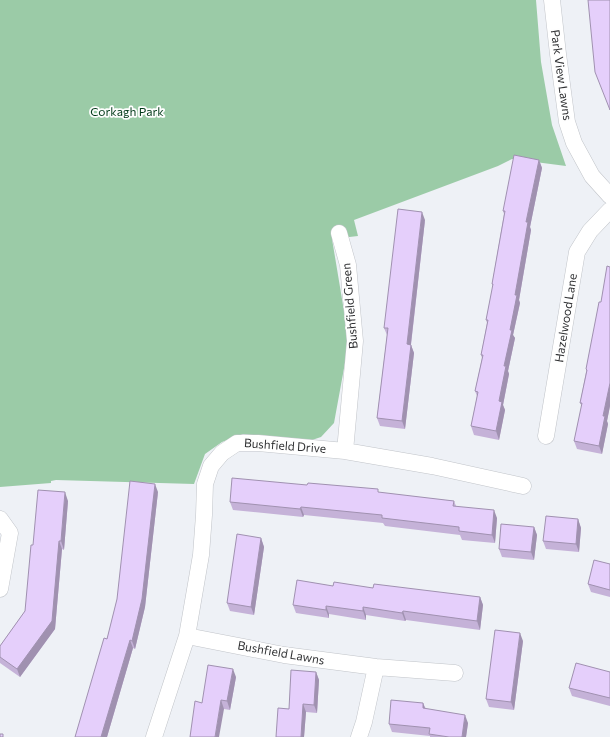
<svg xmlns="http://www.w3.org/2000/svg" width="610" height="737" viewBox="0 0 610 737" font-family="Commissioner,sans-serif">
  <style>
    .green { fill: #9bcba7 }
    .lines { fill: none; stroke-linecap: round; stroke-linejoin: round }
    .street-casing { stroke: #c1c4c9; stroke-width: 17 }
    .street { stroke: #fff; stroke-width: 16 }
    .wall { fill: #c5b2d8 }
    .shaded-wall { fill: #a091b0 }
    .building { fill: #e5cffb; stroke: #a091b0 }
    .labels { text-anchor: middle; stroke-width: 3.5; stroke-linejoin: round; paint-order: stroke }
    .street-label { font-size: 12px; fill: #313234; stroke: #fefefe }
    .park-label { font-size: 12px; fill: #003918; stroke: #fefefe }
  </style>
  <rect width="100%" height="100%" fill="#eef1f6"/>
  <path class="green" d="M0,0H536L541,62L552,125L566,166L512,159L498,166L354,220L358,236L332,239L349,341L334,423L321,437L312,440L243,434L222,442L205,454L194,484L56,480L51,481V483L0,487Z"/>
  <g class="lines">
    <defs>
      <path id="street" d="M552,0L558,54L567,122L574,143L592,176L610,196
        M339,233L348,265L355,341L345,451
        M546,436L577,252L590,231L610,210
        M0,519L10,533L0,589
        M187,636L284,655L376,667L455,673
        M154,737L187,636L201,555L204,515L205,484L211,466L222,453L237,443H258L345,451L432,466L523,486
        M359,737L364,722L376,667"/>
    </defs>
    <use href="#street" class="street-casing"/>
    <use href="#street" class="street"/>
  </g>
  <path class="wall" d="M539,160L542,168L530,227L531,230L519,300L520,303L513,335L515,338L508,371L509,374L503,405L505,410L499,440L474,435L471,426L477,396L475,391L482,358L481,355L487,323L486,320L493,287L492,284L504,214L503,211Z
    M425,220L411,345L414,353L405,429L380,426L377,418L387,335L384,328Z
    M610,267V406L607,421L608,424L602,454L577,449L574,441L582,406L580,403L586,372V369Z
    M158,492L145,607L135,649L133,648L107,737H75L107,639Z
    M379,493L454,501L456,506L497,518L495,543L462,540L460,535L385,526L383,523L304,515L303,517L233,510L230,502Z
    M68,501L64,550L62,549L55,629L20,677L0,663V646L25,611Z
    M578,519L581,528L579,552L546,549L543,541Z
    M534,527L537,535L534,560L502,557L499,549Z
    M261,538L264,547L254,615L230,611L227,603Z
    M610,564V597L591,592L588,584Z
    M333,586L373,588L480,597L483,605L480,630L406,620L405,621L366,615V620L329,614V618L296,613L293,605Z
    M523,641L514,710L489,707L486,699Z
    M316,672L319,680L317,713L306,712L304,737H276L289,709Z
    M610,672V706L572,696L569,688Z
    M236,677L230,710L224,709L202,703Z
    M423,703L426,709L468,723L466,737H430V736L392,732L389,724Z"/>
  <path class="shaded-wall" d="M539,160L542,168L530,227L531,230L519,300L520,303L513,335L515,338L508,371L509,374L503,405L505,410L499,440L496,431L499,401L526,222Z
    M422,212L425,220L410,352L407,344Z
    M411,345L414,353L405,429L402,421Z
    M610,383V406L607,421L608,424L602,454L599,446L603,416Z
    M155,484L158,492L145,607L135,649L132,641Z
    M65,492L68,501L64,550L61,541Z
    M301,507L304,515L303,517L300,509Z
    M494,510L497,518L495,543L492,535Z
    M578,519L581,528L579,552L576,544Z
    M534,527L537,535L534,560L531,552Z
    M261,538L264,547L254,615L251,607Z
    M59,541L62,549L55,629L20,677L17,669Z
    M480,597L483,605L480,630L477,621Z
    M326,606L329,614V618L326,610Z
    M363,607L366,615V620L363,611Z
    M403,611L406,620L405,621L402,613Z
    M520,633L523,641L514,710L511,702Z
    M130,640L133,648L107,737H101Z
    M233,669L236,677L230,710L227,701Z
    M316,672L319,680L317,713L314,705Z
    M221,700L224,709L219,737H215Z
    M423,703L426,711L423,708Z
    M303,704L306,712L304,737H301Z
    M465,715L468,723L466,737H462Z"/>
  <path class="building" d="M588,0H610V110L595,72Z
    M514,155L539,160L526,222H528L515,295H517L510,330H512L504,366H506L499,401L502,402L496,431L471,426L478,392L475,391L483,355H481L488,320H486L493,284H492L505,211H503Z
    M398,209L422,212L407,344L411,345L402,421L377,418L388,328H384Z
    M607,266L610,267V383L603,416H605L599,446L574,441L582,403H580L587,370L586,369L599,302H601Z
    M232,478L307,485L308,483L378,489V492L454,501L453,506L494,510L492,535L459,531V527L382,518V515L301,507L300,509L230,502Z
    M130,481L155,484L142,599L132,641L130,640L101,737H75L104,638L107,639L117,599Z
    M38,490L65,492L61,541H59L52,621L17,669L0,657V646L25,611L31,545H33Z
    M546,516L578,519L576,544L543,541Z
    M501,524L534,527L531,552L499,549Z
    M237,534L261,538L251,607L227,603Z
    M594,560L610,564V590L588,584Z
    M297,580L333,586L334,582L373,588L374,584L480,597L477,621L403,611L402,613L363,607V611L326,606V610L293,605Z
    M495,630L520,633L511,702L486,699Z
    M576,663L610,672V698L569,688Z
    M208,665L233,669L227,701L221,700L215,737H190L195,701L202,703Z
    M291,670L316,672L314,705L303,704L301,737H276L278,708L289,709Z
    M391,700L423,703V708L465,715L462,737H449L429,734L430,728L389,724Z
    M0,734H3V737H0Z"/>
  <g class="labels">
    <g class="street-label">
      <text transform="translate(561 75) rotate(82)" y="4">Park View Lawns</text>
      <text transform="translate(350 306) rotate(-95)" y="4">Bushfield Green</text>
      <text transform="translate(566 318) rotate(-81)" y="4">Hazelwood Lane</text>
      <text transform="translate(285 446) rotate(4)" y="4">Bushfield Drive</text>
      <text transform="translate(281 653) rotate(10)" y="4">Bushfield Lawns</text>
    </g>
    <g class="park-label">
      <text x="127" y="116">Corkagh Park</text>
    </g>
  </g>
</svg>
